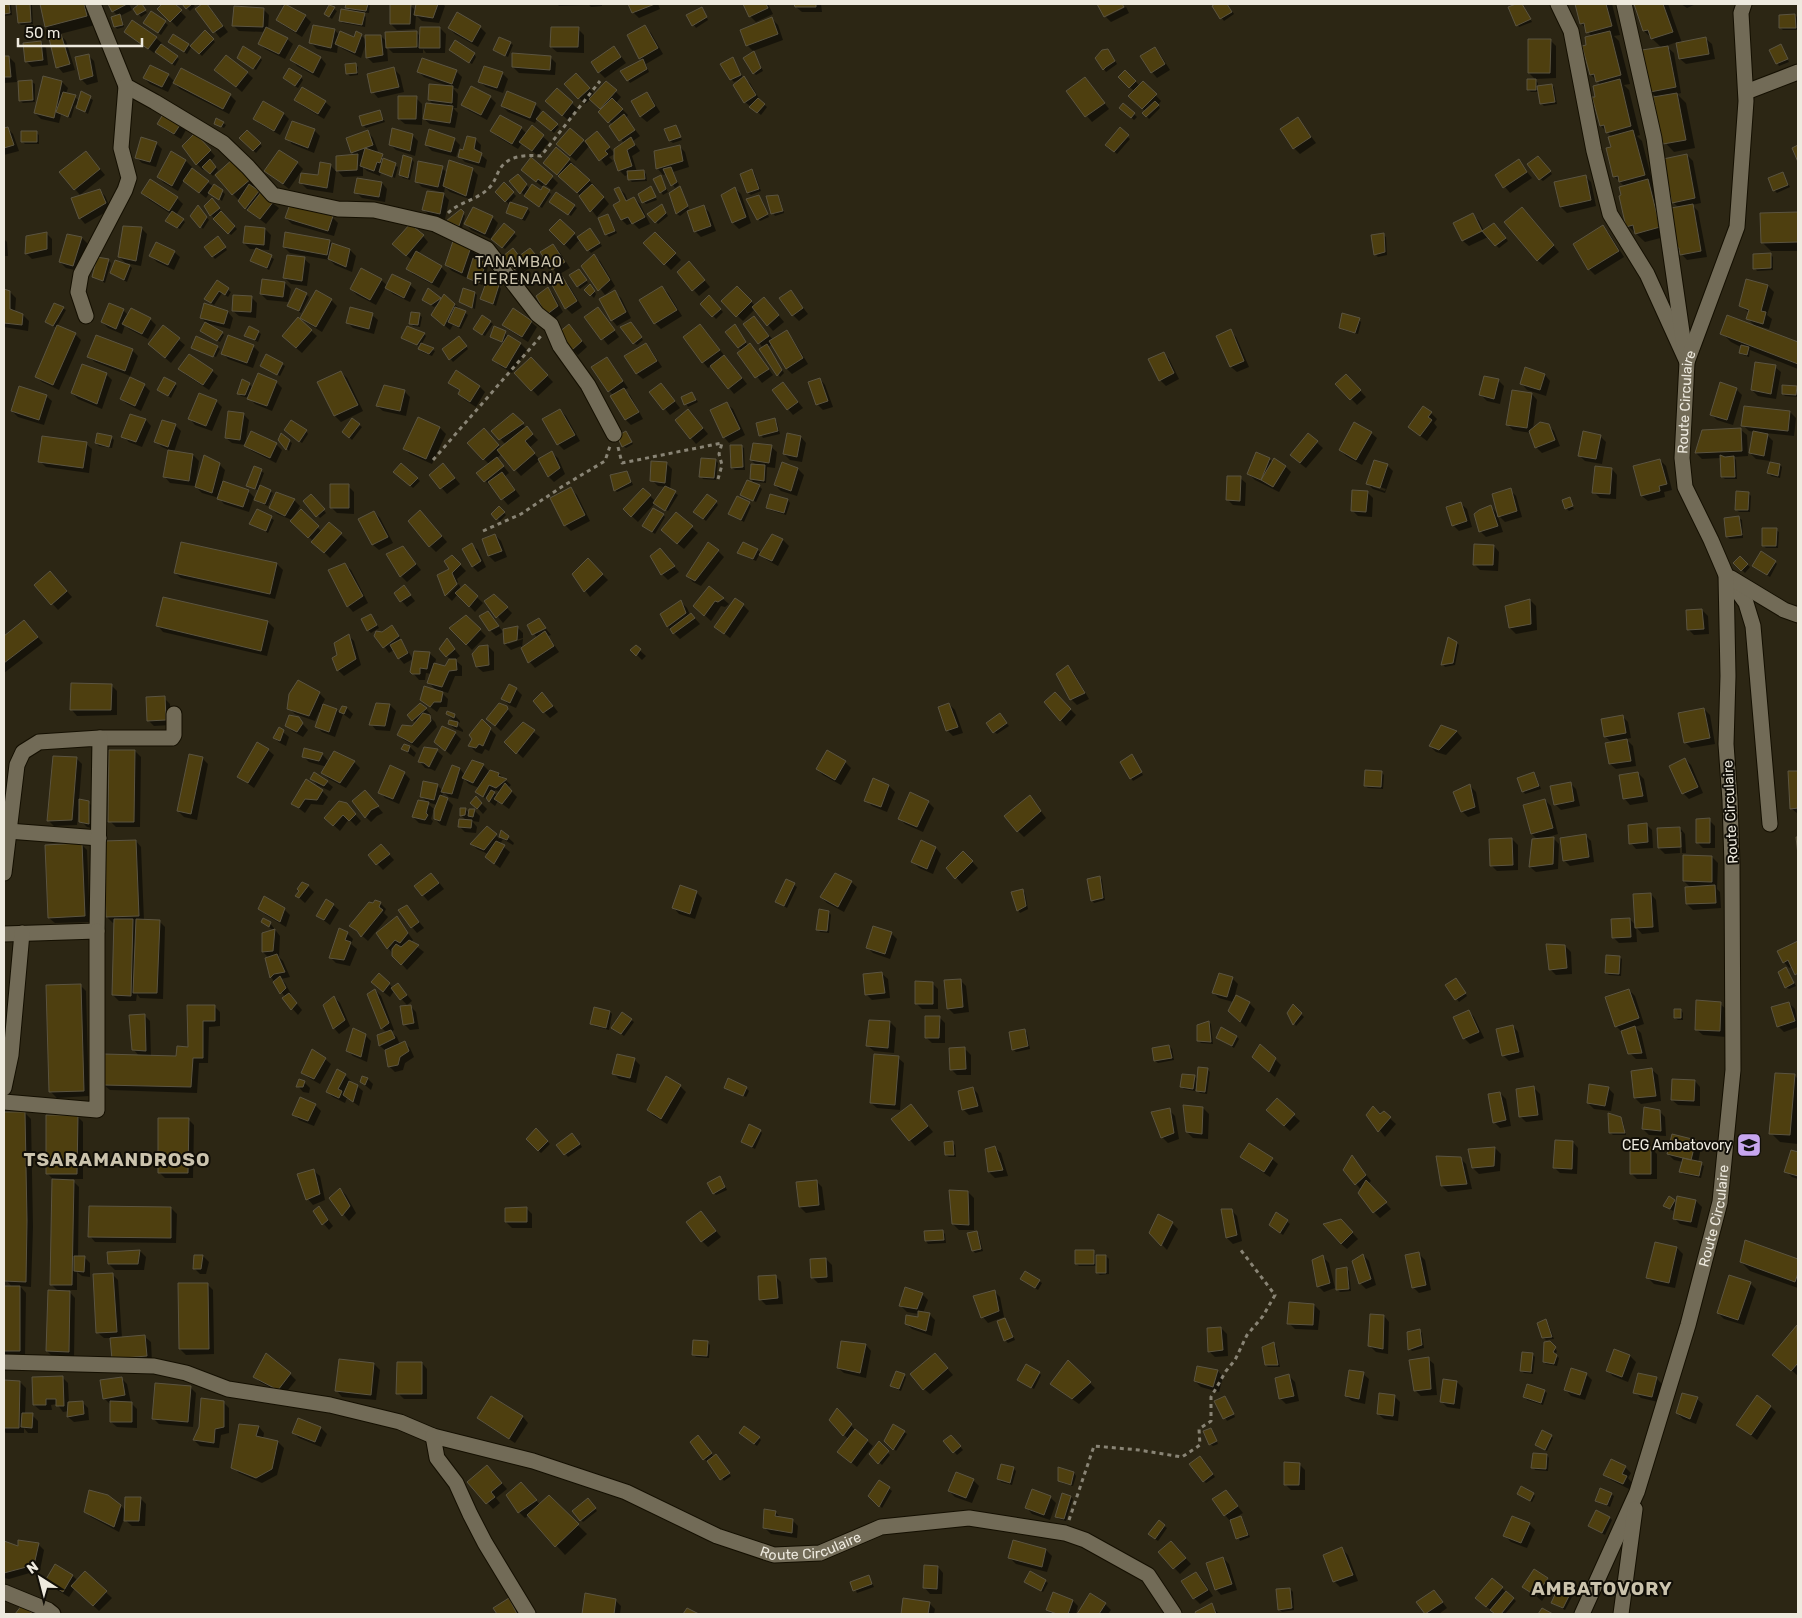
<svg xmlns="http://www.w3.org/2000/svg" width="1802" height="1618" viewBox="0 0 1802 1618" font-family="Rubik,sans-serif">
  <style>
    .shadow { fill: #0007; fill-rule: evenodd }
    .building { fill: #4e3f0f; stroke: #5b5441 }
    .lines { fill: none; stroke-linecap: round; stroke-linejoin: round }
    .minor-casing { stroke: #140f01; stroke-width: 17 }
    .path { stroke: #898475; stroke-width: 3; stroke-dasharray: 4 4; stroke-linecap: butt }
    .minor { stroke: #726b57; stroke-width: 15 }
    .labels { text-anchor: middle; stroke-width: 4; stroke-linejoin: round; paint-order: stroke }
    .street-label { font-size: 14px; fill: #eeeadf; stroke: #120f08 }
    .poi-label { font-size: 14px; fill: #eeeadf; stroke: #120f08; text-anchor: end }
    .neighbourhood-label { font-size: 15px; letter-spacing: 1px; fill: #cbc3ad; stroke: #120f08 }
    .district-label { font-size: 19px; font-weight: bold; letter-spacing: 1px; fill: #cbc3ad; stroke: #120f08 }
  </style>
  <rect width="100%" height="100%" fill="#2c2614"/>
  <path class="shadow" d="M4,4H11L12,15L4,16Z
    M17,4H30L32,5L33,24L21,25L19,23Z
    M41,4H90L95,25L60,34L66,41L75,70L63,73L58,67L57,37L46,27Z
    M110,4H129L132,10L120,16L122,18L124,27L117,29L115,26L118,16L113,11Z
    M140,4L147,13L141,17L135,9Z
    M164,4H173L186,17L177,27L159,9Z
    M183,4H192L195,6L190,11Z
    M204,4L211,9L228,32L220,38L197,9Z
    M274,4H286L305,16L311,22L302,37L283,25L277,20L286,6Z
    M347,4H370L369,13L361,12L366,17L365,27L343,23L340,21L352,13L347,7Z
    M418,4H443L445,6L439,23L422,21L416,15L415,29L397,30L391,24L410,5L416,11Z
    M557,4H602V6L591,7L589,5L559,6Z
    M629,4H658L660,9L639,18L633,12Z
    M744,4H768L773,14L756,22L750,16Z
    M796,4H821L822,12H802L796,7Z
    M1217,4H1227L1234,14L1224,21L1213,6Z
    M1519,4L1523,6L1532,22L1519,27L1510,8Z
    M1576,4H1612L1620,35L1614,36L1619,41L1630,84L1624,85L1629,90L1640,135L1637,136L1642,141L1653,184L1652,185L1657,190L1668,236L1645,242L1628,226L1623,196L1625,187L1614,176L1612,137L1601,126L1597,98L1601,85L1591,75L1588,46L1592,37L1581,23Z
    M1635,4H1668L1682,43L1706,39L1712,44L1715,59L1686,64L1680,59L1677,42L1666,46L1674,53L1681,93L1677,94L1686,103L1695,148L1674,152L1658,135L1657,98L1651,92L1662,48L1644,31Z
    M1681,4H1696L1687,8Z
    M329,6L337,11L332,19L325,14Z
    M1126,7L1129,13L1111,22L1106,17Z
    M702,8L708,20L696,28L688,16Z
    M263,9L269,15L268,29L287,39L293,44L285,59L265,49L259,43L265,32L239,31L233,25Z
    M152,12L168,25L161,35L147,25Z
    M1795,15L1798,18V30H1783L1780,27Z
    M772,19L778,25L783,40L753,51L747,45Z
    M480,27L486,33L478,47L455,34L449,28Z
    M645,27L651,33L663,54L646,64L649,72L630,83L628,80L643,61L640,58Z
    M440,28L446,34L445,53H426L423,49V53H393L387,47L388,61L373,63L367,57L366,43L361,58L343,49L338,45L337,53L317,49L311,43L334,30L340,35L355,39L361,35L366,40L381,36L387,42L417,33L421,37Z
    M578,29L584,35V53L557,52L551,47Z
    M126,32L156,38L162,43L160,45L179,59L175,66L156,51L154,53Z
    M205,32L215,42L202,56L192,46L187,54L172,44L173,35L191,47Z
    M1550,40L1556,46V78L1535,79L1529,73Z
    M41,42L46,48L48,65L32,67L26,61Z
    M510,43L513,45L508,57L494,50Z
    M299,46L321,58L326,64L319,78L297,66L292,60Z
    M1781,46L1789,62L1779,66L1771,50Z
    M614,47L626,63L605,78L599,72Z
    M1155,48L1160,54L1170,70L1157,78L1152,72Z
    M453,52L474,54L476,57L472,64Z
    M754,53L763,71L756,75L754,73Z
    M1110,53L1117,64L1106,72L1097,58Z
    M88,55L94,61L98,82L87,85L81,79Z
    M4,57H9L15,63L17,82L4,83Z
    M550,57L556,63L555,75L519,73L513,67Z
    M260,58L262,60L256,70L241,60Z
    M733,58L743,78L750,83L761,102L767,107L761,115L745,102L742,78L734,82L731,79Z
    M355,64L358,67V75L350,76L347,73Z
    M394,69L400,75L404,92L378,98L373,92Z
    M216,70L247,73L253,78L242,92Z
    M456,71L462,77L458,89L452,87L458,94L457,108H453L458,113L455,128L430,124L424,119L434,105L429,100L448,86L424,77L419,72Z
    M1125,71L1140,86L1143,82L1161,101L1158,105L1160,108L1149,119L1144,113L1146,112L1130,96L1134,91L1119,77Z
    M502,73L508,79L503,93L486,87L480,82Z
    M168,75L175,82L230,95L236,101L229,114L180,89L173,82L168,92L150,84L144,78Z
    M301,77L303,80L298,88L287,81Z
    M582,80L595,95L606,82L621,97L616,103L628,115L626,118L640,136L633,141L640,151L632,156L637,172H644L646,174L647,181L632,182L629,179V174L625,176L619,170L624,144L613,125L599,112L602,110L591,99L585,104L566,84Z
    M1536,81L1538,83V87L1552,85L1554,87L1557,104L1544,106L1541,103L1539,92H1531L1528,90Z
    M32,82L35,84V102L23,103L20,101Z
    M62,82L68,88L66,94L75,97L79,101L82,93L93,100L88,114L75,105L71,118L61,115L59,123L41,119L35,113Z
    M1090,84L1109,109L1092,122L1067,92Z
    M472,87L490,97L496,103L487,120L468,110L463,104Z
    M557,90L578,109L568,120L553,107Z
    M647,93L652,99L660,112L647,122L641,117L633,101Z
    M416,98L422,104V125L405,124L399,119Z
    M295,99L325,102L331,107L324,119L301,105Z
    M535,104L541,110L535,123L508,112L502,106Z
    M1124,105L1137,117L1134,120L1121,108Z
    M380,111L385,122L366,128L363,125Z
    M284,114L289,119L280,135L260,124L255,119Z
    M538,119L557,125L559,127L554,133Z
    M1298,119L1316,143L1300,154L1294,148Z
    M158,123H181L187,128L181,139L164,129Z
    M223,123L226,125L224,128L216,124Z
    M532,127L549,142L538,156L522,143L518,149L498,137L492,131L521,128L527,134Z
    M676,127L682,140L673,143L670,141Z
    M7,128L13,134L19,151L4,155V129Z
    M1120,129L1130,139L1117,154L1107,144Z
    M314,130L320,136L314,153L292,144L287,138Z
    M247,132L262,146L256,153L241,138Z
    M368,132L373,138L378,151L374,152L382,156L388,162L398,167L395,178L381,172L380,176L367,171L363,167V176L343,177L338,171L355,156L352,152Z
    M597,132L615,154L609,157L613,161L606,166L590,145L576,161L563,150L583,141L589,146Z
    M36,133L39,135V144H25L22,141Z
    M195,134L215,156L211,161L218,170L213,176L205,168L203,170L197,164L184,146Z
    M412,135L418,141L415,156L396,150L390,144Z
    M454,139L460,145L456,157L432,151L426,145Z
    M475,139L481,145L480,154L487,160L485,168L465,162L459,156Z
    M156,143L162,149L156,167L142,163L136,157Z
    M679,146L685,152L689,167L673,172L679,185L675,188L666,174L663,175L658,169L655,152Z
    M172,153L186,161L192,167L190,169L214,187L222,191L225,194L222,201L210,192L206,198L184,180L178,191L164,183L158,177Z
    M1687,155L1693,161L1701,203L1692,205L1698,211L1707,257L1687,260L1676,248L1679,208L1673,202Z
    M91,158L105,175L80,195L75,189Z
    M411,159L414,162L410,180L403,178L400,175Z
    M234,160L256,184L252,188L279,208L266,224L248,210L233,194Z
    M569,160L575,165L574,167L595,186L609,204L597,217L581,196L551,169Z
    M1541,160L1552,174L1543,181L1540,179Z
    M1518,161L1532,178L1510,193L1496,176Z
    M297,163L303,169L289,189L266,171Z
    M330,165L336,171L333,193L307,189L301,183L319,177Z
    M442,168L447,173L472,169L478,175L472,200L450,192L445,187L444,193L422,187L416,181Z
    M751,170L754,172L761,191L751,195L748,193L742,174Z
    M1782,173L1790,187L1777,193L1774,190Z
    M518,175L530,189L541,192L544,188L529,176L552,177L558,183L552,190L544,184L542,187L551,194L542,208L524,195L511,181Z
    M660,176L668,192L663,195L661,192Z
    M1585,176L1591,182L1596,206L1567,213L1561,207L1556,183Z
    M382,183L387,189L385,202L362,198L356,192Z
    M504,184L516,196L509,204L496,192Z
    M619,188L625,194L628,201L634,198L640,204L650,224L639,229L633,223L627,225L622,220Z
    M651,188L657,200L646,204L644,202Z
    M680,188L689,209L680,216L677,214L671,194Z
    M735,189L741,194L751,223L739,229L733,223L722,195Z
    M100,191L105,196L111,209L85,224L80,218Z
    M143,193L177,198L183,204L176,215L185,222L180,229L169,223L171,214L148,199Z
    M442,193L449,200L445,219L429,215L423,209Z
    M759,197L769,217L760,221L758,219Z
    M777,197L780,199L784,213L775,216L773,213Z
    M214,202L221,211L220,212L237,229L231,235L211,215Z
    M511,204L528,209L530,212L525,221L508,213Z
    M553,204L574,206L577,208L571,216Z
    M661,205L668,216L658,224L649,214Z
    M704,207L709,212L716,231L701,237L695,231Z
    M200,209L209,220L203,229L191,216Z
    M463,213L465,216L462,228L448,222Z
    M1798,213V251H1771L1762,242V214Z
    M1527,214L1559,252L1543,265L1537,260Z
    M608,215L617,233L609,237L606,234Z
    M1473,215L1479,221L1484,231L1496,227L1508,241L1499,248L1488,237L1469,246L1463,241L1455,224Z
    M332,217L338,223L334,236L292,224L286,218Z
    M492,217L498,223L491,239L471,230L466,224Z
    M560,220L578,238L592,232L602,246L591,253L580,239L570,250L551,230Z
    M504,225L517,236L505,249L495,241Z
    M1603,227L1609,233L1624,257L1595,275L1589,269Z
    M141,228L147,234L141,266L126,263L132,268L127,282L111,273L128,265L119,257Z
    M265,229L271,235L269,250L250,249L244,243Z
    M46,233L52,239V255L32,259L26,253Z
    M655,233L681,260L671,270L644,243Z
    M1383,235L1386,237L1387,255L1378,257L1375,254Z
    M67,236L82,238L88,244L79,271L66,268L60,262Z
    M423,236L428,242L418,254L441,267L447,273L439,288L413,274L407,268L412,260L400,250Z
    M4,239L7,242L8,256H4Z
    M220,241L227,250L215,259L205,247Z
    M329,241L333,245L350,250L356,256L352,272L335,265L330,260L290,253L284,247Z
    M553,245L559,251L570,268L558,275L553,269Z
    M470,248L476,254L474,259L488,267L482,285L452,271L446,265Z
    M530,249L540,260L520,275L504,256L513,250L520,257Z
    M257,250L274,259L269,270L252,260Z
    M174,252L180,257L174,270L157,262L151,256Z
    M1770,254L1773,257V270L1757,271L1755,268Z
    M594,256L600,261L615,286L605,295L583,266Z
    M98,259L109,261L111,263L105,283L93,276Z
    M304,259L310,264L307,286L291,284L285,278Z
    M695,269L710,287L699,296L678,272Z
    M582,274L588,283L580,289L578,286Z
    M562,278L568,284L582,307L572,314L566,308Z
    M381,280L388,286L410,285L416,290L410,302L393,294L386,287L376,305L357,295L351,289Z
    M1747,280L1768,286L1774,292L1767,315L1772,319L1769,329L1757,326L1756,328L1798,344V369L1750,350L1749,357L1743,355L1740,353L1741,347L1731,342L1722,333L1756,327L1748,319L1750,313L1740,306Z
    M217,282L231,292L228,297L222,293L214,305L208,301Z
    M285,283L291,289L288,302L267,300L261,294Z
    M499,286L501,289L496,306L482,298Z
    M662,287L668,293L682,316L661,329L655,323Z
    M737,287L755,306L770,305L784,322L773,331L755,309L743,321L723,302Z
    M548,288L553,294L563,312L553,320L547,314Z
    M592,288L596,294L594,298L586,290Z
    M4,290L10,292L16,298L15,312L23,315L29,321L28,331L4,327Z
    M429,290L442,301L454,304L468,315L461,329L453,325L450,330L439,321L440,303L434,307L423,300Z
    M790,291L808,314L799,321L793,315Z
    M615,292L621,298L631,318L617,326L612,320Z
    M474,293L477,295L475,309L460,302Z
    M306,294L309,297L301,313L289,306Z
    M251,297L257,303L256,318L239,316L233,311Z
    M709,297L723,312L716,319L702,304Z
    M331,300L337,306L322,332L307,323L301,318Z
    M54,304L66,310L57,326L75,334L81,340L59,390L42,382L36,376L57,328L49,324Z
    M123,310L128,315L150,319L156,325L148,339L129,329L125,325L122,334L108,328L102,322Z
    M228,312L233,318L230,329L206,323L201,317Z
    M603,314L619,337L608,345L586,317Z
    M372,315L378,320L374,334L353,328L347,322Z
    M419,315L422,317L420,327L413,326L411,323Z
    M754,317L773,340L786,332L792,338L808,364L792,374L786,368L772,344L768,347L784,373L780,377L761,349L763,348L745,324Z
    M298,319L317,336L302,353L289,342Z
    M1359,320L1361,322L1358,334L1343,330L1340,327Z
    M490,322L493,324L485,336L477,331Z
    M531,322L537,327L528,342L509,330L504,325Z
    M631,323L643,340L637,345L634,343Z
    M700,325L747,384L734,394L711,366L708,368L703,362Z
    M735,326L748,346L750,345L756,351L773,375L762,383L739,353L742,351L738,347Z
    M163,327L185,345L171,363L149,344Z
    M201,331L222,333L224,335L220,342Z
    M574,331L587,347L578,355L572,349Z
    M1230,331L1236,337L1249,367L1237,372L1231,367Z
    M258,332L261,334L258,342L246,336Z
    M505,332L507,336L521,344L527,350L512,373L500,366L494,360L504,343L491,337Z
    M424,334L426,336L421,345L435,351L432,356L422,352L419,349L421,347L403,338Z
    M462,340L468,349L453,362L443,350Z
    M645,345L651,350L662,367L643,379L637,374L626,356Z
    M253,346L259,352L253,368L228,359L223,353Z
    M217,347L220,349L216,357L194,348Z
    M132,350L138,356L130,376L95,362L89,357Z
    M1163,353L1169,359L1179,379L1166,386L1160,380Z
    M267,356L285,366L280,376L264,368Z
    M531,359L553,382L538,396L516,373Z
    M607,359L612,364L628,388L624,390L630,395L643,419L631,425L626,420L612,396L613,395L609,391Z
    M1775,367L1781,372L1776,399L1758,396L1752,390Z
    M180,369L212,371L218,376L209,390L186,375Z
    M341,372L347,378L363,411L341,422L335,416L319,383Z
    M106,374L112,380L102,409L78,399L72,393Z
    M1545,375L1550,381L1546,396L1527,390L1522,384Z
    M1346,376L1366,397L1357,405L1337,384Z
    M820,379L825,385L833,407L823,410L817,404Z
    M1498,380L1504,386L1500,404L1487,401L1481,395Z
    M276,382L282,388L272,411L255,404L249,398L241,396L238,393L249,384L253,388Z
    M450,383L480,387L485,392L476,407L465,400L459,394L461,392Z
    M783,383L803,408L793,415L788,409Z
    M175,384L177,386L171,398L158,390Z
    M144,385L150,391L141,411L127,404L121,399Z
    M1796,387L1798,389V397L1785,396L1783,394Z
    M1736,389L1742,395L1733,425L1717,420L1711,414Z
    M666,390L680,408L670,415L651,392Z
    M404,391L410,397L406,416L383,411L377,406Z
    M692,393L698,402L688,407L683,397Z
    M200,394L216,401L222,407L212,431L195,425L190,419Z
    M1532,394L1537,400L1533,429L1548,425L1554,431L1560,446L1542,453L1536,447L1531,433L1513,430L1507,424Z
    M46,396L52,401L44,425L18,417L12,411Z
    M727,404L733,409L745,435L729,443L724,437Z
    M560,410L566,416L580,441L564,450L558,444Z
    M688,410L708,434L696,444L691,438Z
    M1790,412L1796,418L1794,436L1765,433L1773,441L1770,461L1756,459L1750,453L1754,432L1749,431L1743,425Z
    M1431,413L1437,419L1434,423L1437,427L1427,441L1415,432Z
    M243,414L249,420L245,445L276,444L282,450L276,463L252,451L245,445L232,443L226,438Z
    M513,414L538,440L529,448L540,460L552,453L558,458L565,474L554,482L549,477L540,460L521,476L501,454L497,458L509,473L505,476L520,496L508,505L492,486L491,487L478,473L489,464L484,459L489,435L501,448L506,445L493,431Z
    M131,415L146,420L151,426L142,447L129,442L123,436Z
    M418,419L440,428L446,434L432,464L410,454L404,448Z
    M775,420L777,422L780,434L763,438L761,435Z
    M175,425L181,431L174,452L193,455L199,461L195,486L170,483L165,477L169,450L162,447L156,442Z
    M359,425L362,427L352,440L344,432Z
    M1741,430L1747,435L1748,456L1734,457L1736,460L1737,479H1725L1722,477L1721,458L1702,459L1696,453Z
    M306,431L308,434L302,443L288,432Z
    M626,433L633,444L626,448L623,446Z
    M1371,433L1377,438L1362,465L1346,456L1340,450Z
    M1308,435L1323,448L1306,468L1297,461Z
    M1600,436L1606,442L1602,464L1585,461L1579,455Z
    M111,437L114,440L112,448L99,446L96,443Z
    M801,437L806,443L802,462L790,460L784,454Z
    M279,440L289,441L292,443L289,451Z
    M86,444L92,449L89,473L46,467L40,461Z
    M741,446L744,448L745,470H735L732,468Z
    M771,447L777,452L775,468L767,467L766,483L753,482L751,479L757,466L751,460Z
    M1269,459L1273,462L1286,467L1291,472L1279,492L1255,480L1249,474Z
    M715,460L718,463L716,480L703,479L701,476Z
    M1660,460L1666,466L1672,490L1664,492L1665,497L1648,501L1642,496Z
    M219,464L225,470L222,482L248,491L254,497L249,512L224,504L219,498L202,493L196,487Z
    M667,464L672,469L670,490L678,495L668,511L655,503L638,522L624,509L643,489L656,502L666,487L658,486L652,480Z
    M401,465L420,481L413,488L395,472Z
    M1387,465L1393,471L1385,493L1373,489L1367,483ZM1373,485L1386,489L1385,491L1373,487Z
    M1780,465L1782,467L1780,478L1771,476L1769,473Z
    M798,469L804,475L797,496L781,491L775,485Z
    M1612,469L1617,475L1616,499L1600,498L1594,492Z
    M261,471L264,473L259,486L273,493L268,506L258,502L256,500L259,491L248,485Z
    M449,471L460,484L447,494L430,475Z
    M627,472L633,485L617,492L615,490Z
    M1240,478L1246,483L1245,506L1233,505L1227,499Z
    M348,486L354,492V514L337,513L332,508Z
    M759,486L762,489L756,502L742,495Z
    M571,489L577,495L590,521L571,531L565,525L552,499Z
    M1510,490L1516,496L1522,517L1505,522L1497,514L1503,532L1486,537L1481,532L1475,515L1491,507L1499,515Z
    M1367,492L1373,498L1372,517L1358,516L1352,510Z
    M1748,493L1751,496L1750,512H1739L1736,509Z
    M311,495L326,513L320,518L304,501Z
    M771,495L788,500L790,503L786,515L770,510L767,508Z
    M1569,499L1574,509L1569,511L1566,508Z
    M294,500L300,506L293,518L301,511L322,532L329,524L347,540L330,558L292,520L277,514L271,508Z
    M716,502L718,505L706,521L698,514Z
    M749,503L751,506L744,522L730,514Z
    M1461,504L1467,509L1472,527L1459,531L1453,525Z
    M499,508L506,515L500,521L492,514Z
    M257,510L274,520L268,533L251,523Z
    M374,512L380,518L393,543L379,550L373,545L360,520Z
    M677,514L698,533L684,549L668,536Z
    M663,515L665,517L655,534L644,526Z
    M426,517L447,542L436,552L430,546Z
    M1739,518L1742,520L1743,538L1730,539L1727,537Z
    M1776,530L1779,532L1778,548H1766L1763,545Z
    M495,535L501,541L507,557L495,562L489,556L483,540Z
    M773,535L783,540L789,546L778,566L767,560L760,553L756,561L739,553L743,544L758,550L762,554Z
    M472,545L478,550L486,567L478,572L473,567L464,549Z
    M1494,546L1499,552L1498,571L1480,570L1474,564Z
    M403,547L421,570L407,582L401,576L388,554Z
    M718,551L724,557L701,586L693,582L687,576Z
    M452,556L466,571L457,579L458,582L447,592V596L459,584L461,589L465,586L483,603L475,612L458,594L452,601L446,595Z
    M666,556L679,572L668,580L662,574Z
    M1740,558L1750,567L1745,573L1735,563Z
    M588,560L608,580L590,597L573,574Z
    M1775,562L1777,564L1770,577L1756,568Z
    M277,564L283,570L275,599L181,578L175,573Z
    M345,565L351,570L368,603L353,612L348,606Z
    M56,579L72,597L58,610L36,585Z
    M404,587L415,601L407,607L395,593Z
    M709,587L729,604L725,607L721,606L711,621L700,611Z
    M494,595L512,613L503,623L486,602Z
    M164,598L268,622L274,628L267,656L163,632L158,626Z
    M1530,600L1536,606L1537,630L1516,634L1510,628L1506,607Z
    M681,602L687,608L690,615L691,614L700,624L680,639L668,627L661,615Z
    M743,605L749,611L730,638L715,626Z
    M1702,610L1708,616L1709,634L1694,635L1688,629Z
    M466,616L486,636L472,650L451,628Z
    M373,618L379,628L371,633L368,630Z
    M493,618L503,632L496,636L490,630Z
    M539,620L551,635L548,636L559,652L535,668L530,662L521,646L511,650L505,644L504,630L517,627L523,633V638L508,642V644L523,639L522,648L537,638L529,625Z
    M24,622L43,643L4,673V637Z
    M392,627L397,633L413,659L404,664L399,658L394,650L389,653L376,635Z
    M349,636L354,641L361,665L344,676L338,670L339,656Z
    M447,640L460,656L455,660L462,666V676H455L448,693L439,690L448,699L447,707H440L437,712L421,700L437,691L429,683L432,674L426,673L425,680H419L413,673L415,653L430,654L436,659L435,664L445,667L450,659L440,649Z
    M1456,643L1459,645L1455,665L1445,667L1443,664Z
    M488,646L494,652V670L483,672L477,667Z
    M636,647L646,656L642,660L632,650Z
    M1068,667L1074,673L1089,699L1077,705L1071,699Z
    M111,685L117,691V715L77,716L72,710Z
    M516,689L522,695L516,708L509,705L503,699Z
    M319,693L325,699L322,705L337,710L340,713L342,707L347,708L353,714L350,719L343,714L335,737L322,732L316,726L321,713L319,712L315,721L295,714L289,708Z
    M1055,694L1076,715L1066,726L1061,720Z
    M164,698L170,704L171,725L154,726L148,720Z
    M548,699L558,712L550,718L544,712Z
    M377,704L390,705L396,711L390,731L376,730L371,724Z
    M949,704L955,710L963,733L953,736L947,730Z
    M506,707L513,716L501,731L488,719Z
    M426,709L431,715L429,716L435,722L437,727L418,748L404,740L398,735L412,728L416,724L409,715Z
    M1704,709L1710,715L1715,744L1691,748L1685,742Z
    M447,714L454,715L460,721V723L453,720Z
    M1622,716L1628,722L1631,738L1626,739L1633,746L1636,766L1616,769L1610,764L1612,743L1605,736Z
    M1002,718L1009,726L997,734L994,732Z
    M298,719L308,730L303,737L292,731L286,725Z
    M482,721L496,735L489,751L485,749L482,754L476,752L470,746Z
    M449,724H457L463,730V732L455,729Z
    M523,724L540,737L523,758L506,742Z
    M443,727L455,733L461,739L451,755L441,747Z
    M1442,727L1457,732L1462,738L1446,755L1436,752L1430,746Z
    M279,729L289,737L286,746L280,743L274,738Z
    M405,745L410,747L416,753L414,757L402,749Z
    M268,750L274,755L254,788L239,777Z
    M135,751L141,757L140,827H116L110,821Z
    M437,751L443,756L435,771L431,769L425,768L420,762Z
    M322,754L329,762H354L360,768L346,788L329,779L323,773L327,767L309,762L303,756Z
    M1132,756L1143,775L1133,781L1131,778Z
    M76,758L82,764L79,800L88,802L94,808L95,829L87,827L81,821V809H79L77,825L54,826L48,820Z
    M203,759L208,764L197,820L184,817L178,811Z
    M1685,759L1691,765L1703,793L1689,799L1683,793Z
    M845,762L851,768L841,785L823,775L817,769Z
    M483,765L489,771L499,774L511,785L508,788L517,797L509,809L498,801L495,806L477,792L479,788L469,784L464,779L458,799L449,797L443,792L442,797L447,799L453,805L446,826L441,825L435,819L437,805L427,802L422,797L437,785L443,791L460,769L465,775ZM495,790L500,792L497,796L494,793Z
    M1381,772L1384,775L1383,789L1368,788L1365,786Z
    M1790,772H1798V814L1791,808Z
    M404,773L410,779L399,804L385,798L380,792Z
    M1534,773L1536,776L1541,789L1525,794L1523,791Z
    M1638,773L1644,779L1648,802L1630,805L1625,799L1621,776Z
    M312,779L327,782L333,787L330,791L317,785Z
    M873,780L889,786L895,792L887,812L872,806L866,800Z
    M1570,783L1576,789L1580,806L1561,810L1555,804Z
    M1470,786L1476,792L1480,813L1468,817L1462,811Z
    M322,791L328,797L323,805L311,804L305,813L293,804Z
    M1030,797L1046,818L1024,837L1018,831Z
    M371,798L383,813L377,816L371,822L366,817Z
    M1545,800L1551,806L1558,834L1545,838V839L1553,838L1559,844L1558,869L1536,872L1530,867L1538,840L1532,834Z
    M472,802L481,803L487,809L483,814Z
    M928,802L934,808L923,832L905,824L899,818Z
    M428,804L434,809L431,819L433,821L431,825L419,823L413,817Z
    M466,810L470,814L474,810L480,816L479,822L472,821L477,827L476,833L465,832L460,827L467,821L461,815Z
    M352,811L361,821L356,826L349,819L340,831L326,818Z
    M1709,820L1715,826V848H1703L1697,842Z
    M1646,824L1652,830L1653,848L1636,849L1631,843Z
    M1680,828L1685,834L1686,853H1682V832H1679L1680,853L1665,854L1659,848Z
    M502,832L514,843L513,845L503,839L500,844L510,852L500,868L492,862L488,854L477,849L472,844L496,835L499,839Z
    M1585,835L1591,841L1594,862L1570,866L1564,860Z
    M1512,839L1518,845V870L1497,871L1491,865Z
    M136,841L141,847L144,921H159L165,927L163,999L140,998L137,994L136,1001H119L113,995L115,922L113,923L107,917Z
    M81,844L87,850L90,922L55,923L49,918Z
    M936,848L941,854L933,874L919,868L913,862Z
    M387,852L394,860L383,870L370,856Z
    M963,852L978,868L962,884L948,868Z
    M1712,857L1718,863L1717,889L1720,892L1721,908L1693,910L1687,904L1691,888L1684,881Z
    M1100,877L1102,880L1105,900L1094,903L1092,900Z
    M437,880L444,889L428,901L423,895Z
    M787,880L797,887L787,908L776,901Z
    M851,882L857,887L844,912L827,903L821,897Z
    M308,886L314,892L305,903L297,896Z
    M1022,890L1025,893L1028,909L1020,913L1018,910Z
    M696,892L702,898L695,919L679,914L674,908Z
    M1651,894L1656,900L1659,932L1642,934L1636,927L1637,942L1619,943L1613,937L1630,919L1636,926Z
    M380,903L386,909L384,913L388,917L368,941L351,926Z
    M333,905L339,910L330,925L318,916Z
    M406,906L424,928L417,933L412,927Z
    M260,909H284L290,915L286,927L266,915Z
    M829,912L831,915L829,933L820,932L818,929Z
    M397,918L413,940L411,942L424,952L407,970L388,948Z
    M262,921L270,923L280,936L279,957L283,961L290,977L281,979L285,983L291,994L290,995L302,1010L298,1015L283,998L285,997L271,977L266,959L269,958L263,952L274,931Z
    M347,933L353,939L351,944L357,949L350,966L336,963L330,957Z
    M891,933L897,939L890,959L873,953L867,947Z
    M1798,942V977L1792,966L1789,968L1784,962L1779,951Z
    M1565,946L1571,952L1572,974L1556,975L1550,969Z
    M1619,957L1622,959L1621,976L1609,975L1606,973Z
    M1786,969L1796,986L1789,989L1786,987Z
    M379,974L393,988L404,991L412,1001L407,1005L394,991L390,997L378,988Z
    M882,974L888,979L890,998L872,1000L866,994Z
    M1232,978L1238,984L1235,995L1249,1003L1255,1009L1246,1027L1229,1011L1233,1002L1219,998L1213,993Z
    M960,980L966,986L969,1012L954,1014L948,1008Z
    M1458,982L1467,996L1459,1002L1447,985Z
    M932,983L938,989V1009H922L916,1003Z
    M80,985L86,991L89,1096L57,1098L51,1092Z
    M375,990L381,996L394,1030L391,1032L397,1037L400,1045L405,1043L410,1048L414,1057L405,1063L403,1070L395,1072L389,1066L386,1051L380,1046L379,1036L387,1033L382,1028Z
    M1629,990L1635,996L1644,1024L1635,1027L1641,1033L1647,1059H1636L1630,1053L1622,1032L1616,1026Z
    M334,997L340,1003L350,1026L339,1034L334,1028Z
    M1789,1003L1795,1009L1798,1027L1784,1032L1778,1026Z
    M1720,1004L1726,1009V1037L1703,1035L1697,1030Z
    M188,1006H214L220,1012V1026L209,1027L208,1063H199L197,1093L110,1090L104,1085L140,1057L134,1050L144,1015L150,1021L151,1057L177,1058L189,1048Z
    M410,1006L416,1012L419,1029L410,1030L404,1024Z
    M1293,1006L1304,1017L1296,1026L1288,1013Z
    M595,1008L610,1012L612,1014L609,1030L594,1026L591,1024Z
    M1681,1010L1683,1013V1020H1678L1675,1018Z
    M1468,1011L1474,1017L1484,1038L1470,1044L1464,1038L1455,1018Z
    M939,1017L945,1023V1043H932L926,1037Z
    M631,1020L634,1022L624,1036L616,1030Z
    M890,1022L896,1028L894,1053L874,1051L868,1046Z
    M1209,1022L1211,1024L1213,1044L1201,1043L1198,1040Z
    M1513,1026L1518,1032L1524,1057L1509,1061L1503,1055Z
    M1024,1030L1027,1033L1030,1049L1016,1052L1013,1049Z
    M365,1035L371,1041L367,1062L353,1056L348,1051Z
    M1217,1037H1237L1239,1039L1234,1048Z
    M1169,1046L1172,1049L1174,1060L1158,1063L1155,1061Z
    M965,1049L971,1055V1075H957L951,1069Z
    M898,1058L904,1063L900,1110L877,1108L871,1103Z
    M325,1059L331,1064L320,1084L309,1078L303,1072Z
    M634,1059L640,1065L636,1083L619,1079L613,1073Z
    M1275,1059L1281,1065L1275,1077L1259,1063Z
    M1207,1069L1210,1072L1207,1094L1200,1093L1195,1089V1091L1184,1089L1182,1087L1194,1076L1198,1080Z
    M1652,1070L1658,1075L1661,1101L1641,1104L1635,1098Z
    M345,1075L351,1081L350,1083L357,1086L363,1091L359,1106L347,1098L345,1103L333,1097L327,1092Z
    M1795,1076L1798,1079V1144L1780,1142L1771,1133Z
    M368,1079L373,1084L371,1090L361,1082Z
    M1695,1081L1700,1087V1106L1678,1105L1672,1100Z
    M304,1082L310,1088L309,1093L303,1092L298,1086Z
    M680,1086L686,1092L667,1124L654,1116L648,1110Z
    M727,1088H746L749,1091L746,1097Z
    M973,1088L978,1094L983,1112L969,1115L963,1109Z
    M1534,1088L1540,1094L1543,1120L1526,1122L1520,1116Z
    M1608,1088L1614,1094L1611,1111L1594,1109L1588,1103Z
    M1500,1093L1506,1099L1511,1126L1500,1128L1494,1122Z
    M1277,1100L1300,1121L1290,1131L1268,1110Z
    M315,1105L321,1111L314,1126L299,1120L294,1114Z
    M911,1105L933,1132L915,1146L910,1140Z
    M1203,1108L1209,1114L1208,1139L1193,1138L1187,1132Z
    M1169,1110L1175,1116L1179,1139L1168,1143L1162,1137Z
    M1659,1111L1665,1117L1666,1136L1649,1135L1643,1129Z
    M4,1113H25L31,1119L33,1227L31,1287L20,1286L26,1293L25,1356L4,1355V1287H12L6,1280Z
    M1384,1113L1396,1124L1385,1137L1368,1115H1381Z
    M77,1116L83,1122V1179H71L79,1187L78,1257H84L90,1263V1277L82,1276L77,1272V1290H68L75,1298L74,1357H53L47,1351L59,1292L51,1284L53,1179L47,1173Z
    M1620,1118L1623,1121L1626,1135H1613L1610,1132Z
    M188,1119L194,1125L193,1178H165L159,1172Z
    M536,1130L550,1144L541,1153L527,1139Z
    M760,1131L762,1133L755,1149L742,1142Z
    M575,1137L582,1147L568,1157L558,1145Z
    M1696,1141L1701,1147L1698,1163L1704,1166L1701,1178L1683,1174L1681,1172L1683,1162L1674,1160L1668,1154Z
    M1573,1142L1578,1148L1577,1174L1560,1173L1554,1167Z
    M953,1143L955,1145L956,1157H949L946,1155Z
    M995,1148L1001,1153L1008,1176L995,1178L989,1172Z
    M1495,1148L1501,1154L1500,1171L1479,1174L1473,1168L1469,1150Z
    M1651,1148L1657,1154V1179H1637L1631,1173Z
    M1792,1152L1798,1154V1179L1792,1177L1786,1171Z
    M1241,1157L1272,1159L1278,1164L1270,1177L1247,1162Z
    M1352,1157L1371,1181L1368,1184L1391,1209L1380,1218L1374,1212L1361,1190L1345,1170Z
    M1460,1158L1466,1164L1472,1189L1448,1192L1442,1186Z
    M314,1171L320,1176L325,1200L313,1205L308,1199Z
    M722,1180L727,1190L716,1195L714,1193Z
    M816,1181L822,1187L825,1210L806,1213L800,1207Z
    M340,1189L346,1195L356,1213L349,1221L330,1198Z
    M968,1192L974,1198V1230H959L953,1224Z
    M1674,1201L1677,1204L1696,1201L1702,1207L1697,1228L1680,1224L1674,1218L1676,1204L1673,1211L1665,1206Z
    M171,1208L177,1214L176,1243L95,1242L90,1236Z
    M319,1208L333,1226L329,1230L314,1212Z
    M527,1209L532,1214V1228H512L506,1222Z
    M1222,1210H1231L1237,1216L1242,1241L1233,1244L1227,1238Z
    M1276,1214L1290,1224L1283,1235L1273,1227Z
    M706,1219L721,1237L708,1247L702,1241Z
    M1172,1223L1178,1229L1167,1250L1151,1233Z
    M1346,1226L1358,1239L1347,1249L1341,1244Z
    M926,1232H943L945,1234L946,1243L928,1244L926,1241Z
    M976,1232L979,1235L983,1251L975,1253L973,1250Z
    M1746,1241L1798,1260V1288L1750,1271L1741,1262Z
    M1677,1248L1683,1254L1675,1288L1654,1284L1648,1278Z
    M140,1251L146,1257L144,1270H115L109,1264Z
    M1093,1251L1096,1256H1106L1109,1259V1274L1100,1275L1097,1273V1266H1079L1076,1263Z
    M1419,1254L1425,1260L1431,1290L1419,1293L1413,1287Z
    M1363,1255L1369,1261L1376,1285L1366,1289L1360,1283Z
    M203,1256L209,1262L206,1274H200L194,1268Z
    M1323,1257L1329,1263L1335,1288L1324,1292L1318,1286Z
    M826,1259L832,1265L833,1282L818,1283L812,1277Z
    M1347,1269L1349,1271L1351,1291L1340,1292L1337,1289Z
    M112,1274L118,1280L122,1338L145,1337L151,1342L152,1362L113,1358L111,1338H104L98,1333Z
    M775,1276L781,1282L783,1304L766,1305L760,1299Z
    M1022,1279L1039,1281L1042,1283L1038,1290Z
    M1750,1283L1756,1289L1744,1325L1724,1319L1718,1313Z
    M207,1284L213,1290L214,1354L186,1355L180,1349Z
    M994,1291L1000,1297L1004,1317L988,1323L983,1317Z
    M922,1294L928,1300L923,1313L929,1314L935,1320L932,1336L912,1329L906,1323L919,1318V1314L907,1312L901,1306Z
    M1314,1305L1320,1311L1318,1330L1295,1329L1289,1323Z
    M1384,1316L1389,1322L1388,1354L1376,1352L1370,1346Z
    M1005,1319L1015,1340L1008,1343L1005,1340Z
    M1546,1321L1548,1323L1554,1339L1546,1340L1543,1337Z
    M1797,1327L1798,1328V1376L1774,1354Z
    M1221,1328L1227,1334L1228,1356L1215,1357L1209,1351Z
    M1420,1331L1422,1333L1424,1348L1412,1351L1410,1349Z
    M707,1342L710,1345L709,1358L696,1357L694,1355Z
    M1549,1342L1557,1351L1555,1355L1559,1358L1557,1366L1546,1364L1544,1362Z
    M1274,1344L1276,1346L1280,1367H1268L1266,1365Z
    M866,1345L871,1351L866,1378L844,1373L838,1368Z
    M1615,1351L1630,1356L1636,1362L1628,1382L1613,1376L1607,1370Z
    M1532,1354L1535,1357L1533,1374L1524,1373L1521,1371Z
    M1428,1359L1434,1364L1437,1395L1421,1396L1415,1390Z
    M940,1360L953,1375L930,1394L924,1389Z
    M1068,1362L1095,1388L1079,1404L1051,1384Z
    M422,1363L427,1369V1399H404L398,1393Z
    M374,1364L380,1370L376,1400L342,1397L337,1391Z
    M1218,1371L1223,1377L1219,1392L1201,1387L1195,1381Z
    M1039,1373L1041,1375L1034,1389L1019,1380Z
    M290,1374L296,1380L284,1395L260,1382L254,1376Z
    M1363,1374L1369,1379L1365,1404L1352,1401L1346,1396Z
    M1586,1374L1592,1380L1585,1400L1571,1396L1566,1390Z
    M904,1375L906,1377L901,1391L894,1388L892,1386Z
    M1289,1376L1295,1382L1299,1401L1286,1404L1280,1398Z
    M62,1377L68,1383L69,1403L82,1402L88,1408L89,1420L74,1422L68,1417L69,1411L63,1412L57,1404L51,1405L52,1410H40L34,1405Z
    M121,1378L127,1384L131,1403L137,1409V1428L117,1427L111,1422L110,1404L104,1398Z
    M1656,1378L1662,1384L1658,1402L1641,1398L1635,1392Z
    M4,1382H20L26,1388L25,1414L32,1415L38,1421V1433H28L24,1428V1433H6L4,1431Z
    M1457,1382L1463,1388L1460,1409L1447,1407L1441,1401Z
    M190,1387L196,1393L193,1427L159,1424L153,1418Z
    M1544,1391L1547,1393L1543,1405L1527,1400L1525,1397Z
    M1394,1396L1400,1402L1398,1421L1384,1419L1378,1414Z
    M491,1397L523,1417L528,1423L515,1443L484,1423L478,1418Z
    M1225,1397L1235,1417L1227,1421L1216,1401Z
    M1697,1399L1703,1404L1696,1424L1683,1419L1677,1413Z
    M223,1402L229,1408V1433L221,1435L219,1448L200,1446L194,1440Z
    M1771,1407L1776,1412L1757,1440L1738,1425Z
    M837,1410L857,1432L873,1446L857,1467L839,1452L849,1440L830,1420Z
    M298,1419L321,1428L327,1434L321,1447L299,1438L293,1433Z
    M894,1426L907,1434L896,1451L886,1440Z
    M259,1427L264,1433L263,1439L278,1442L284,1448L277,1475L262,1483L239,1473L233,1467Z
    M1211,1429L1218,1444L1213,1446L1210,1444Z
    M743,1435L759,1438L761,1440L757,1446Z
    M951,1436L963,1450L957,1455L945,1442Z
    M1551,1436L1553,1438L1547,1451L1536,1445Z
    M700,1439L714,1457L718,1458L731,1476L724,1481L708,1460L707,1461L704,1459Z
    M879,1443L890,1455L882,1465L871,1454Z
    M1547,1455L1549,1458L1548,1471L1535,1470L1533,1467Z
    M1202,1460L1215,1477L1206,1483L1204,1481Z
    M1299,1464L1305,1470V1490H1291L1285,1484Z
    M1625,1467L1631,1473L1628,1478L1632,1483L1629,1489L1611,1480L1605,1474Z
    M1013,1468L1016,1471L1012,1485L1001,1482L999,1479Z
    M493,1473L507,1489L496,1498L500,1503L493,1509L469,1482Z
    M1074,1473L1076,1476L1073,1486L1062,1483L1059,1480Z
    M973,1480L979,1486L972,1503L955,1497L949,1491Z
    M879,1481L892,1491L882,1508L870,1496Z
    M527,1489L540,1505L549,1497L587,1534L565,1555L529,1515L525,1518L519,1512L507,1495Z
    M1226,1491L1243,1513L1233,1519L1241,1517L1243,1520L1250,1537L1240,1541L1230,1521L1225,1515Z
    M1519,1494H1533L1535,1496L1532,1502Z
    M1611,1494L1614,1496L1610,1507L1597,1500Z
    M1050,1497L1056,1503L1050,1520L1032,1514L1027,1508Z
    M1071,1497L1073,1499L1066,1521L1059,1519L1056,1516Z
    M140,1498L146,1504L145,1526H132L124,1519L119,1532L91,1517L85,1511L121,1506L126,1511Z
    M590,1502L597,1511L583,1522L581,1520Z
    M775,1512L782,1519L792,1520L798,1526L797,1538L771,1534L765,1528Z
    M1610,1518L1612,1520L1605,1535L1590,1526Z
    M1159,1522L1167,1528L1158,1541L1152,1537Z
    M1529,1524L1535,1530L1527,1548L1511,1542L1505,1536Z
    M4,1542L19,1548L38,1544L44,1550L40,1570L9,1579L4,1578Z
    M1014,1542L1046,1550L1052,1556L1047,1572L1016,1564L1010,1558Z
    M1176,1548L1191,1564L1180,1574L1160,1553Z
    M1342,1549L1348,1555L1358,1581L1340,1587L1334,1581Z
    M1223,1558L1229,1564L1237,1590L1221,1595L1216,1589Z
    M938,1567L943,1573L942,1594H930L925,1588Z
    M85,1573L112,1598L99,1611L75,1588L69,1597L52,1587L46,1581L73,1576L78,1581Z
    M1196,1573L1202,1579L1213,1596L1200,1604L1194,1598Z
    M869,1577L874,1587L857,1593L852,1582Z
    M1547,1579L1553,1585L1542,1601L1524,1586Z
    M1493,1580L1516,1601L1505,1614H1496L1483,1604Z
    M1045,1581L1048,1583L1043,1592L1026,1582Z
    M1290,1589L1293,1592L1294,1610L1282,1612L1279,1609Z
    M1434,1591L1447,1608L1439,1614H1427L1418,1602Z
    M1571,1591L1574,1593L1565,1610L1553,1603Z
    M586,1595L615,1600L621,1606L620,1614H583Z
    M1090,1595L1105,1604L1111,1610L1108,1614H1079Z
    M509,1600L514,1606L519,1614H498L495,1608Z
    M904,1600L929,1603L935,1609L934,1614H902Z
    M1073,1601L1078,1606L1076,1614H1052L1048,1610Z
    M1211,1605L1219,1614H1198L1197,1612Z"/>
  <path class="building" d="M4,4H9L10,13L4,14Z
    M16,4H30L31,22L18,23Z
    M40,4H84L87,16L45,27Z
    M108,4H127L112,12Z
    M139,4H142L146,10L137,15L133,9Z
    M162,4H175L182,10L170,22L157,9Z
    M182,4H192L186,9Z
    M202,4H207L223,26L213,33L195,9Z
    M285,4L306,15L296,32L276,20Z
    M346,4H368L366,11L345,8Z
    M390,4H411L410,24H390Z
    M416,4H438L433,18L414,15Z
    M628,4H655L632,13Z
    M743,4H766L768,8L749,17Z
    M794,4H816V7H795Z
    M1097,4H1122L1124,7L1104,17Z
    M1215,4H1227L1232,12L1220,19L1212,6Z
    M1516,4H1522L1531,19L1516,26L1508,7Z
    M1575,4H1606L1612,26L1586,33L1584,23L1580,24Z
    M1634,4H1663L1673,32L1651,39L1648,30L1643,31Z
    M329,5L335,7L329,17L324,14Z
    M234,6L264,8L263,27L232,26Z
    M702,7L707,17L692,26L686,15Z
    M341,9L365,13L362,25L339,21Z
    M151,11L166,21L158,33L143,23Z
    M457,12L481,26L472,42L448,28Z
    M120,14L123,25L114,27L111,17Z
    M1795,14L1796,28H1779V15Z
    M772,17L778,34L746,46L740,30Z
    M132,20L157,37L148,49L124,32Z
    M313,25L335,29L331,48L309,43Z
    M645,25L658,48L639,59L627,35Z
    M266,27L288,38L279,54L258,44Z
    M420,27H440V48H419Z
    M551,27H579L578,47H550Z
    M205,30L214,39L199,54L190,46Z
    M340,31L354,37L356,31L362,34L355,53L335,44Z
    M417,31V47L386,48L385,32Z
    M1610,31L1621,75L1596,82L1594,74L1590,75L1582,46L1586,45L1585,37Z
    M61,34L70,64L56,68L49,38Z
    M173,34L189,44L184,52L168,42Z
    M365,35H381L383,55L366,58Z
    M499,37L511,42L505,56L493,50Z
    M1706,37L1709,54L1679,59L1676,43Z
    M1528,39H1551L1550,73H1528Z
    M455,40L475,53L469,63L449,50Z
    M41,41L43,60L25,62L23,43Z
    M161,44L178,56L172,64L155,52Z
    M1781,44L1788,59L1776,64L1769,50Z
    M299,45L321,57L313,73L290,60Z
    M243,46L261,57L253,69L237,58Z
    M614,46L621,57L598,73L591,62Z
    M1668,46L1676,87L1650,92L1642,50Z
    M1155,47L1165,64L1151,73L1140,56Z
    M1108,49L1115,61L1106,67L1103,70L1095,58L1102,50Z
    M754,51L761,68L753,74L743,58Z
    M512,53L551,56L550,70L512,67Z
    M89,54L93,76L80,80L75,57Z
    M226,55L248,72L236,87L214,70Z
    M4,56H9L11,77H4Z
    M733,57L741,75L730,80L720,64Z
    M422,58L457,70L452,84L417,72Z
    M643,59L647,69L627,81L620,71Z
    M356,63L357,73L346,74L345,64Z
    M150,65L169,74L162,87L143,78Z
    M484,66L503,72L497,88L478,82Z
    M394,67L399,87L371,93L367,74Z
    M181,68L231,94L223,109L173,83Z
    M289,68L302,76L295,86L283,78Z
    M1125,70L1136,81L1129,88L1118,77Z
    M576,73L590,88L578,99L564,84Z
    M43,76L62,81L54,118L34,113Z
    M744,76L756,95L744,103L733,85Z
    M1085,77L1105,103L1085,117L1066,91Z
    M1527,79H1536V90H1527Z
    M1620,79L1631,126L1606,133L1604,125L1600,126L1592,97H1595L1593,86Z
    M32,80L33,100L19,101L18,81Z
    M606,81L617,90L600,109L589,99Z
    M1143,81L1157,94L1142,109L1128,96Z
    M429,84L453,86L452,103L428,100Z
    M1552,84L1555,102L1540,104L1537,86Z
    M471,86L491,96L481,115L461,105Z
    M302,87L326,101L318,114L294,100Z
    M557,88L573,102L562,116L545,101Z
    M81,91L91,96L85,112L76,108Z
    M507,91L536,103L530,118L501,106Z
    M63,92L76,95L68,117L56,112Z
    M647,92L655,106L640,117L631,101Z
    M1677,93L1686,140L1663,144L1661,135L1657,136L1651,106L1655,105L1653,97Z
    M398,96H417L416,119H398Z
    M612,98L623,109L608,123L598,112Z
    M758,98L765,104L757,113L749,107Z
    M263,101L284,113L274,131L253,119Z
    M1155,101L1159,105L1146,117L1142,113Z
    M426,103L453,106L450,123L423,119Z
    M1123,103L1135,113L1131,118L1119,108Z
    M380,110L383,120L362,126L359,116Z
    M165,111L182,122L174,134L157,124Z
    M543,111L558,124L551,131L536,119Z
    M624,114L635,130L619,141L609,126Z
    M500,115L522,127L512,144L490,131Z
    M1298,117L1311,137L1293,149L1280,129Z
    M216,118L224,122L221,127L214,124Z
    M292,121L315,129L308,148L285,139Z
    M532,125L544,135L532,151L519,142Z
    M676,125L681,137L669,141L664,129Z
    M8,127L14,145L4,148V128Z
    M1120,127L1129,135L1114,152L1105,145Z
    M392,128L413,134L410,151L389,145Z
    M570,128L584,140L570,156L556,144Z
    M429,129L455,138L451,152L425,145Z
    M247,130L261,143L253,151L239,138Z
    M368,130L373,145L351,153L346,138Z
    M1633,130L1645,175L1619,182L1618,176L1613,177L1606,148L1611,147L1608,137Z
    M21,131H37V142H21Z
    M597,131L610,147L605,151L608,154L599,161L585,141Z
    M195,133L211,150L196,165L182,146Z
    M467,136L476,138L474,149L482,153L479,163L458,157L460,149L463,150Z
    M141,137L157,142L150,162L135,158Z
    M631,137L635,145L627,150L632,166L618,171L614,159V149Z
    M680,145L683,161L656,169L654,151Z
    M1798,145V162L1792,148Z
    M556,147L570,159L557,175L543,163Z
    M365,148L383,154L380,163L377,162L374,171L360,166Z
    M279,150L298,162L283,184L264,171Z
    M86,151L100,169L74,190L59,172Z
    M171,151L186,160L172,186L157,177Z
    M358,154L357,170L336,171V156Z
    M1687,154L1695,198L1672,203L1663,159Z
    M403,155L412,158L408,178L399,175Z
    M1538,156L1551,171L1539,180L1527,164Z
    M531,157L553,176L546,185L538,179L536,182L521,170Z
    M234,158L252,178L232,195L215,175Z
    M383,158L396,163L392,177L379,172Z
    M210,159L216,167L210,174L202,167Z
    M1519,159L1527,172L1503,188L1495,175Z
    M449,160L473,168L466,196L443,186Z
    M418,161L443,166L438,187L415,182Z
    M320,162L331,164L327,188L299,183L301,173L318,175Z
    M571,163L590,180L577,193L558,176Z
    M671,167L677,182L671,186L663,169Z
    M192,168L209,181L199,193L183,181Z
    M752,169L759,189L747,193L740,174Z
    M644,170L645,179L628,180L627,171Z
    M1783,172L1788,185L1773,191L1768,178Z
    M518,174L527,184L520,194L509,181Z
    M661,175L666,189L660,193L653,179Z
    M1586,175L1591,200L1560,207L1554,182Z
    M357,178L382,182L379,197L354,193Z
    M150,179L178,197L169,211L141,193Z
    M1648,179L1660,227L1635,234L1633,225L1626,227L1619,196L1621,195L1619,187Z
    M504,182L514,192L505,202L495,192Z
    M214,184L223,190L219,200L208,193Z
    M249,184L259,191L245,209L238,201Z
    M532,184L541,190L543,186L550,190L539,207L524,196Z
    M592,184L604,197L590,212L579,196Z
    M651,186L656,197L642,203L638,194Z
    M680,186L688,206L676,214L669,193Z
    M619,187L626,201L634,197L645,217L632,224L628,217L621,220L613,205L620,201L614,189Z
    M735,187L746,217L732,223L721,195Z
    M100,189L106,203L79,219L71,198Z
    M262,191L274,201L260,219L247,210Z
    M427,191L444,193L440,214L422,210Z
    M556,192L575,205L568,215L549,202Z
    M759,195L768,214L757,220L746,199Z
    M778,195L783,211L771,214L766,196Z
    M212,198L220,208L210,216L204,206Z
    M510,202L528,208L522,219L506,213Z
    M290,204L333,216L328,231L285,218Z
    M662,204L666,213L655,223L647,214Z
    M1693,204L1701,251L1680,255L1679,248H1675L1671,208Z
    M198,205L207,217L200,228L190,216Z
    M704,205L711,226L694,232L687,211Z
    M473,207L493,216L485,234L464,224Z
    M1522,207L1554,245L1537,261L1504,222Z
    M461,209L464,212L459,226L446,221Z
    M172,211L184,219L177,228L165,221Z
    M221,211L235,226L228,234L213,219Z
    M1798,212V242L1761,243L1760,213Z
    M1473,213L1482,231L1462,241L1453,223Z
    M608,214L615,231L605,235L598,218Z
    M560,219L575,233L564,245L549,230Z
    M504,223L515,232L502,248L491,239Z
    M1494,223L1506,238L1495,246L1482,231Z
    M410,224L424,235L406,256L392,244Z
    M1603,225L1619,251L1588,270L1573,244Z
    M123,226L142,227L136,261L118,257Z
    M245,226L265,228L264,245L243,243Z
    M590,228L600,243L587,251L577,237Z
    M47,232V249L25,254L26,236Z
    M285,232L330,240L327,255L283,247Z
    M655,232L676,253L664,265L643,243Z
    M1384,233L1385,252L1374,255L1371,235Z
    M67,234L82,237L73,266L59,262Z
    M218,236L226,247L212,257L204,247Z
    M453,241L471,247L462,273L445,265Z
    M156,242L175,251L168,265L149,256Z
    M332,243L350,249L346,267L328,259Z
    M553,244L565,262L552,270L540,252Z
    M256,248L272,255L267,268L250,261Z
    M513,248L519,256L530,248L535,254L514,270L503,256Z
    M416,251L442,266L432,283L406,269Z
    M1771,253V268L1753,269V254Z
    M594,254L610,280L598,291L581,266Z
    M287,255L305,257L302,281L283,278Z
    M97,257L109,259L103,281L92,277Z
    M473,258L486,263L479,283L467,278Z
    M115,260L130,265L124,280L110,273Z
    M689,261L705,280L692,291L677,272Z
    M361,268L382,279L370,300L350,289Z
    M579,269L587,280L577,287L569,275Z
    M392,274L411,283L404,298L385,288Z
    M562,276L577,301L565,309L551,283Z
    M262,279L285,282L283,297L260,294Z
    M1746,279L1768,285L1761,311L1766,312L1763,324L1746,319L1749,310L1739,306Z
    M217,280L229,288L225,295L219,291L211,303L204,299Z
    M487,280L499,285L493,304L480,299Z
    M590,284L595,291L590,296L584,290Z
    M662,286L677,310L654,324L639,300Z
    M737,286L752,301L736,317L721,301Z
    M548,287L558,306L546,315L536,296Z
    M296,288L307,293L299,311L287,306Z
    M428,288L441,298L431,305L422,300Z
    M463,288L475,292L472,308L459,302Z
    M4,289L10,291V309L23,314L22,325L4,323Z
    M316,290L332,299L316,327L300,318Z
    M615,290L626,312L611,321L599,299Z
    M791,290L803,308L792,316L779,298Z
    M444,294L455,304L444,326L431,315Z
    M233,295L252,296L251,312L232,311Z
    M709,295L721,309L712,317L700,304Z
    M764,297L779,315L767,326L752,307Z
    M54,303L64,307L53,326L45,322Z
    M109,303L124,309L116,329L101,322Z
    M204,303L228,311L224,324L200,318Z
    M350,307L373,313L369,329L346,323Z
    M455,307L466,311L459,327L448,322Z
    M598,307L615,330L601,340L584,317Z
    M131,308L151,318L142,334L122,324Z
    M513,308L532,321L522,337L502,325Z
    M411,312L420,313L418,325L409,324Z
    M1342,313L1360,318L1355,333L1339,328Z
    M482,315L491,321L482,335L473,329Z
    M1727,315L1798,342V364L1720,334Z
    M754,316L769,336L758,344L743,324Z
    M298,317L312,330L296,348L282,336Z
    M205,322L223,332L217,341L200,331Z
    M631,322L642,337L633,344L620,327Z
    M569,324L582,341L572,350L558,333Z
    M700,324L720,350L702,363L683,337Z
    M735,324L746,342L738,348L725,332Z
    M57,325L76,333L53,385L35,377Z
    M163,325L180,338L165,358L148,344Z
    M249,326L259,331L255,340L244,336Z
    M407,326L425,333L417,345L401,338Z
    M494,326L506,331L502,342L490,337Z
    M1231,329L1244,361L1230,367L1216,336Z
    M787,330L803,358L786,369L769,341Z
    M96,335L133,349L125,371L87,357Z
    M228,335L254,345L247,363L221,354Z
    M508,335L521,343L506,368L492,360Z
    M196,336L218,346L213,357L191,348Z
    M459,336L467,346L449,360L442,349Z
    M421,343L434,348L429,354L418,349Z
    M646,343L657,361L636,374L624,356Z
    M750,343L769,369L755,378L737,353Z
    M767,344L782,370L777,376L759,349Z
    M1741,345L1749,347L1747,355L1739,353Z
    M1164,352L1174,373L1159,381L1148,359Z
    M189,354L213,370L203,385L178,369Z
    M266,354L283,363L277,375L260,366Z
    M724,355L742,378L728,389L710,366Z
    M531,357L548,375L531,391L514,373Z
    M607,357L623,381L608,392L591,367Z
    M1755,362L1776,365L1771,394L1751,390Z
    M82,364L107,373L97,404L71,393Z
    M1525,367L1545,374L1540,390L1520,384Z
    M456,370L480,386L470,402L458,394L460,390L448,383Z
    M341,371L358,405L334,416L317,382Z
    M258,373L277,381L267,406L247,399Z
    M1346,374L1361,390L1350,400L1335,384Z
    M1484,376L1499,379L1494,399L1479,395Z
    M130,377L145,384L135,406L120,399Z
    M164,377L176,383L168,396L157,390Z
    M820,378L828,401L816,405L808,382Z
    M242,379L250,383L245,395L237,394Z
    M783,382L798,402L787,410L772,390Z
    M1720,382L1737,388L1727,420L1710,415Z
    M661,383L675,401L663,410L649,392Z
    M384,385L405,390L400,411L376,406Z
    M1782,385L1797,386L1796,395L1782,394Z
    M19,386L47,395L39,420L11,411Z
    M624,388L639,412L625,420L610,396Z
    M1512,390L1532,393L1527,428L1506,425Z
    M692,392L696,400L684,405L681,397Z
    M199,393L217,400L206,426L188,419Z
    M727,402L740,429L723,438L710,410Z
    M1423,406L1432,412L1428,417L1432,420L1420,436L1408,427Z
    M1744,406L1790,411L1788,431L1741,426Z
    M560,409L575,435L557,445L542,419Z
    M688,409L703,428L690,439L675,420Z
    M228,411L244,413L240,440L225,438Z
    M513,413L524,423L499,440L491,431Z
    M130,414L146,419L136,442L121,437Z
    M418,417L440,427L426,459L403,449Z
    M352,418L360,424L349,438L342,432Z
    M775,418L778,431L759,436L756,423Z
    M162,420L176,424L168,447L154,442Z
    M291,420L307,430L299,442L284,430Z
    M1354,422L1372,432L1356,460L1339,450Z
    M1540,422L1549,424L1555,440L1535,448L1529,431Z
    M527,426L533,434L525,441L535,453L514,471L497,450Z
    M484,428L499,445L483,460L467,443Z
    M1741,428L1742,451L1695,453L1702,430Z
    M251,431L277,443L270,458L244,446Z
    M626,431L632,442L622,447L617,436Z
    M1583,431L1601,435L1596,459L1578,456Z
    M1753,431L1768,434L1764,456L1749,453Z
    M97,433L112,436L109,447L95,443Z
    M281,433L290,440L286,450L278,440Z
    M787,433L801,436L797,457L783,454Z
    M1308,433L1318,441L1300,463L1290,455Z
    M42,436L87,442L83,468L38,462Z
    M753,443L772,445L769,463L750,460Z
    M730,445H742L743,467L731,468Z
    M168,450L193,454L189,481L163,477Z
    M552,451L560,468L548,477L538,459Z
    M1256,452L1270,458L1261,480L1247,474Z
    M204,455L220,463L212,493L195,487Z
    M1720,455L1725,457L1734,456L1735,477H1721Z
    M497,457L504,466L484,482L476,473Z
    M701,458L716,459L714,478L699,477Z
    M1274,458L1286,466L1273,487L1261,480Z
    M1660,459L1667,484L1659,486L1660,491L1641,496L1633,466Z
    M1374,460L1388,464L1380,488L1366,484Z
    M651,461L667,462L665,483L650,481Z
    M782,462L798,468L791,491L774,485Z
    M1770,462L1780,464L1778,476L1767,473Z
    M401,463L418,478L410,486L393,472Z
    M443,463L455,478L440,489L429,475Z
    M751,464L765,465L764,481L750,479Z
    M254,466L262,469L255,489L246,486Z
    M1595,466L1612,468L1610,494L1592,493Z
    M627,471L631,482L614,491L610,475Z
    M502,472L515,490L501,500L488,482Z
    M1227,476H1241L1240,501L1226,500Z
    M747,480L760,485L753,501L740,495Z
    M223,481L249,490L243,507L217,499Z
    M330,484H349V508H330Z
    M260,485L271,490L265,504L254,500Z
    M665,486L676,491L665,511L653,503Z
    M571,487L585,515L564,526L550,498Z
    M643,488L651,495L631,517L623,509Z
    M1511,488L1517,511L1498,517L1492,494Z
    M1352,490L1368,491L1366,512L1351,511Z
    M1736,491L1749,492L1748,510H1735Z
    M276,492L295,499L285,516L269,508Z
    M311,494L325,509L316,517L303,501Z
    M707,494L717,501L703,519L693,512Z
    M770,494L788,499L784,513L766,508Z
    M737,496L750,502L741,520L728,514Z
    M1570,497L1573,506L1565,509L1562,500Z
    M1461,502L1467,521L1452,526L1446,507Z
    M1491,505L1498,526L1479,532L1474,514L1479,510Z
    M499,506L505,512L496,520L491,514Z
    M653,508L664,514L652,532L642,526Z
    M257,509L272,516L266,531L249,524Z
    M301,509L319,526L308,538L290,521Z
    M420,510L442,536L429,547L408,521Z
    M374,511L388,537L372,545L358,519Z
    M676,512L693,526L677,544L661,530Z
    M1739,516L1742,535L1726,537L1724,518Z
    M329,522L342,533L324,553L311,542Z
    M1762,528H1777L1776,546H1762Z
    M495,534L502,551L488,556L482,539Z
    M772,534L783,539L772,561L759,555Z
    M181,542L277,563L270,594L174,573Z
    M708,542L719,550L695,581L686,576Z
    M743,542L758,549L753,559L737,553Z
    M472,543L481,561L472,567L462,549Z
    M1474,544L1494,545L1493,565H1473Z
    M403,546L416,564L400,577L386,554Z
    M660,548L675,566L661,575L650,556Z
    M1761,551L1776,561L1767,575L1752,566Z
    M452,555L461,564L452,573L457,584L445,596L437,575L449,569L444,561Z
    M1740,556L1748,564L1741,571L1733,563Z
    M588,558L603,574L584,592L572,574Z
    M345,563L363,596L347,607L328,570Z
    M50,571L67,591L51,605L34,585Z
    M465,584L478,596L469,607L455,593Z
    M404,585L411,595L400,602L394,593Z
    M709,586L724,598L718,602L715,601L704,616L693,606Z
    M494,594L508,607L496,618L484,601Z
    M163,597L268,621L261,651L156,626Z
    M735,598L744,604L724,634L714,627Z
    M1530,599L1531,624L1509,628L1505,606Z
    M681,600L686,613L667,627L660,614Z
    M1702,609L1704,629L1687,630L1686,610Z
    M488,611L499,626L489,631L479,616Z
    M691,613L695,618L673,634L670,629Z
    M371,614L377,625L367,631L361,619Z
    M466,615L481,629L466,645L449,628Z
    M539,618L546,628L532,635L527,625Z
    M24,620L38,637L4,663V636Z
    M392,625L399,636L383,648L374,636L376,631L382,632Z
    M518,626L517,640L504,644L503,629Z
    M545,631L554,646L528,663L521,648Z
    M349,634L356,659L337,671L332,658L337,655L334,643Z
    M1448,637L1457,642L1453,663L1441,665Z
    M447,638L455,649L446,657L439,649Z
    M401,639L408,653L398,659L390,645Z
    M488,645L489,665L476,667L472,654L479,646Z
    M636,645L641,649L636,656L630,650Z
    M414,651L430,652L427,669L420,668V674H412L410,672Z
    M449,659H456L457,670L449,671L442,687L427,683L434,663L445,666Z
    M1068,665L1085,693L1070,700L1056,674Z
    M298,680L320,692L309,716L287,709L289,694Z
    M71,683L112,684L111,710H70Z
    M509,684L517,688L510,703L501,699Z
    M424,686L443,692L441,702H434L430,707L420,700Z
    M542,692L553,706L543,713L533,701Z
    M1055,692L1071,709L1060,721L1044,702Z
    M165,696L166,720L147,721L146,697Z
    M376,703L390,704L385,726L369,725Z
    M420,703L427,708L412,721L407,715Z
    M499,703L507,706L508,709L495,726L486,719Z
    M949,703L958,727L946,731L938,707Z
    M323,704L337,709L329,732L315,727Z
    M342,706L347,707L344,714L339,712Z
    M1704,708L1710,738L1684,743L1678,713Z
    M447,711L455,714L454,718L446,714Z
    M423,713L430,715L431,721L412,743L397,735L402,725L412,726Z
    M1000,713L1007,723L993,733L986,723Z
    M289,715L299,717L303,723L297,732L285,726Z
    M1623,715L1626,733L1604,737L1601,719Z
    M482,719L491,728L483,746L479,744L476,748L468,746L472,739L469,735Z
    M449,720L458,722L457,727L448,724Z
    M523,722L535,730L516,754L504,742Z
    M1441,725L1457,731L1439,750L1429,746Z
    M442,726L456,732L445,751L434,742Z
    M279,727L284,730L280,741L273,738Z
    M1627,739L1631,761L1609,764L1605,743Z
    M257,742L269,749L248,783L237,777Z
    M404,744L410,746L408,752L401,749Z
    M424,747L438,749L429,767L424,763L418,762Z
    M304,748L323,753L319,761L302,757Z
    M109,750H135L134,822H108Z
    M827,750L846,761L835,780L816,769Z
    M334,751L355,761L340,783L321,773Z
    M189,754L203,757L191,814L177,811Z
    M1132,754L1142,772L1130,779L1120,762Z
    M53,756L77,757L72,820L47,821Z
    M1685,758L1698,787L1682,794L1669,766Z
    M472,760L484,764L473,783L462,778Z
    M390,765L405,772L393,799L378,793Z
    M452,765L460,768L452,794L441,792Z
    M490,770L499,773L498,776L507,779L496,788L489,785L483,797L475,792Z
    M1365,770L1382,771L1381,787L1364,786Z
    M1788,771H1798V808L1790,809Z
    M314,772L328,781L324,786L310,779Z
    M1534,772L1539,786L1522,792L1517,778Z
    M1638,772L1643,796L1623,799L1619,775Z
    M873,778L889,785L881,807L864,801Z
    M306,779L323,790L317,800L305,799L299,808L291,804Z
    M423,781L438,784L434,800L420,797Z
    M1571,782L1574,801L1554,805L1550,786Z
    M505,783L512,791L502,804L494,799Z
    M1470,784L1475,807L1461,812L1453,792Z
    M365,790L379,806L371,810L365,818L352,801Z
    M491,790L495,792L489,802L486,798Z
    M910,792L929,801L917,827L898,819Z
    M440,795L448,798L440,821L434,819V810Z
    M1030,795L1041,811L1017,832L1004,816Z
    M476,796L482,803L477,809L470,803Z
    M79,799L89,801V824L79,822Z
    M1545,799L1553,828L1531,834L1523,805Z
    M418,800L429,802L426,813L428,815L425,820L412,817Z
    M339,801L347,803L356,814L349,821L343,815L333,826L324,818Z
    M460,808H466L465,815L460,816Z
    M469,809H475L473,817L468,816Z
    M1710,818V843H1696V819Z
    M459,819L472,820L471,828L458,827Z
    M1647,823L1648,842L1629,844L1628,825Z
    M487,826L497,834L484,850L470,844Z
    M1680,827L1681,847L1658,848L1657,828Z
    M501,830L509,836L507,840L499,837Z
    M1586,834L1589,857L1563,861L1560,838Z
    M1554,837L1553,864L1529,867L1532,839Z
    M1796,837H1798V855Z
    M1512,838L1513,865L1490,866L1489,839Z
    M136,840L139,916L106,917L103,841Z
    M921,840L936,847L927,869L911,862Z
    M496,841L505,845L494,864L485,857Z
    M82,843L85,916L48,918L45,845Z
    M381,844L390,854L376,865L368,855Z
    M963,851L973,861L955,879L946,868Z
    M1683,855L1712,856V882L1683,881Z
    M431,873L439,883L422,896L414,886Z
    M835,873L852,881L838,907L820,897Z
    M1100,876L1103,898L1091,901L1087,879Z
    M786,879L795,883L784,906L775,902Z
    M302,882L309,885L299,898L295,896L299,891L297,889Z
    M680,885L697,891L690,914L672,908Z
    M1715,885L1716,903L1686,904L1685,887Z
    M1023,889L1026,906L1017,911L1011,892Z
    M1651,893L1653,927L1635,928L1633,894Z
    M264,896L285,908L280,922L258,909Z
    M326,899L334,904L324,920L316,916Z
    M375,900L381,902L379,907L383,910L361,937L357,931L349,926L369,902L373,903Z
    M407,905L419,922L411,928L398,910Z
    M819,909L829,911L827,931L816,930Z
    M397,916L408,933L400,943L395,940L387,949L376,933Z
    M263,918L271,922L269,927L261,922Z
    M1630,918L1631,937L1612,938L1611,919Z
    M114,919H133L131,996L112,995Z
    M136,919L160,920L157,993H133Z
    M873,926L892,932L885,954L866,948Z
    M339,928L348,932L345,940L351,942L344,960L329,958Z
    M275,929L273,951L262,952V933Z
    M409,940L419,945L401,965L392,956V949L396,944L401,947Z
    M1798,941V973L1795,975L1788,960L1783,963L1777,951Z
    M1546,944L1565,945L1567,968L1549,970Z
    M277,954L285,972L274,974L270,978L265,958Z
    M1606,955L1620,956L1619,974L1605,973Z
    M1786,967L1794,983L1785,988L1778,972Z
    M882,972L885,993L865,995L863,974Z
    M379,973L390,983L383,992L371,982Z
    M1219,973L1233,977L1227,997L1212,993Z
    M280,976L286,988L280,994L273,982Z
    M1456,978L1466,993L1455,1000L1445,985Z
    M961,979L963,1007L947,1009L944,980Z
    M915,981L933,982V1004H915Z
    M398,983L407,995L400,1000L391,988Z
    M81,984L84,1091L49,1092L46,985Z
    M375,989L389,1023L381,1029L367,994Z
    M1629,989L1639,1018L1615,1027L1605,997Z
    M289,993L297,1003L291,1010L282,998Z
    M1236,995L1250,1002L1240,1022L1228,1011Z
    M334,996L345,1020L333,1029L323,1005Z
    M1696,1000L1721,1002L1720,1031L1695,1030Z
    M1789,1002L1795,1021L1777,1027L1771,1007Z
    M1293,1004L1302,1013L1293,1025L1287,1013Z
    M187,1005H215V1021H203V1058H193L191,1087L103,1085L104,1054L176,1056L177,1046L188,1047Z
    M411,1005L414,1023L403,1025L400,1006Z
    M594,1007L610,1011L606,1028L590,1024Z
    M1674,1009H1681V1018H1674Z
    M1469,1010L1479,1032L1463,1039L1453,1017Z
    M622,1012L632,1019L621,1034L611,1028Z
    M145,1014L146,1051L132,1050L129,1015Z
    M925,1016H940L939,1038H925Z
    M869,1020L890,1021L888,1048L866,1046Z
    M1209,1021L1211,1042L1197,1041V1025Z
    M1513,1025L1519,1052L1502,1056L1496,1029Z
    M1635,1026L1642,1053L1628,1054L1621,1031Z
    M1221,1027L1237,1036L1232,1046L1216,1038Z
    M353,1028L366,1034L361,1057L346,1051Z
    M1025,1029L1028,1046L1012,1050L1009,1032Z
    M391,1030L395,1038L379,1046L377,1035Z
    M405,1041L409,1051L400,1057L398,1065L388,1067L385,1050Z
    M1260,1044L1276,1058L1269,1072L1252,1057Z
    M1169,1045L1172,1058L1154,1061L1152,1048Z
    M965,1047L966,1069L950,1070L949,1048Z
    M312,1049L326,1058L314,1079L301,1073Z
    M617,1054L635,1058L630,1078L612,1074Z
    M874,1054L899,1056L895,1105L870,1103Z
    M1198,1067L1208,1068L1205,1092L1196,1091Z
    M1652,1068L1656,1096L1634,1098L1631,1071Z
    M337,1069L346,1074L338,1089L342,1091L339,1098L326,1092Z
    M1775,1073L1795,1074L1790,1135L1769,1134Z
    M1182,1074L1195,1075L1193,1089L1180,1087Z
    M362,1076L368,1078L365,1085L360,1082Z
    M666,1076L681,1085L661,1119L647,1110Z
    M728,1078L747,1087L743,1096L724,1088Z
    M299,1079L305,1081L303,1087H296Z
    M1672,1079L1695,1080L1694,1101L1671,1100Z
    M349,1081L358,1085L353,1102L343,1095Z
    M1589,1084L1609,1087L1605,1106L1587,1103Z
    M1534,1086L1538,1115L1519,1117L1516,1089Z
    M973,1087L978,1106L962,1110L958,1091Z
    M1500,1092L1506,1120L1493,1123L1488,1094Z
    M300,1097L316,1104L308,1121L292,1115Z
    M1277,1098L1295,1114L1284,1126L1266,1110Z
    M911,1104L928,1126L909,1141L891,1119Z
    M1183,1105L1203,1107L1202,1134L1186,1132Z
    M1373,1106L1380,1114L1384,1111L1391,1117L1378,1132L1366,1115Z
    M1644,1107L1660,1110L1661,1131L1642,1129Z
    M1170,1108L1174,1133L1161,1138L1151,1112Z
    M4,1112H25L27,1221L26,1282L4,1281Z
    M1608,1113L1621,1117L1625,1133H1609Z
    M46,1115H78L77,1174H46Z
    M158,1118H189L188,1173H158Z
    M749,1124L761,1130L752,1147L741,1142Z
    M536,1128L548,1141L538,1151L526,1139Z
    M572,1133L580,1144L564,1155L556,1145Z
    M1672,1134L1696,1140L1691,1160L1667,1154Z
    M1555,1140L1573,1141L1572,1169L1553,1168Z
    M953,1141L954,1155H945L944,1142Z
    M1249,1143L1273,1158L1264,1172L1240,1157Z
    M995,1146L1003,1170L988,1172L985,1149Z
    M1495,1147L1494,1166L1472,1168L1468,1149Z
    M1630,1147H1651V1174H1630Z
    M1791,1150L1798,1152V1176L1784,1172Z
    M1352,1155L1366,1175L1355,1185L1343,1170Z
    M1436,1156L1461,1157L1467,1184L1441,1186Z
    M1683,1158L1702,1162L1699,1176L1679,1172Z
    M314,1169L320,1194L306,1200L297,1174Z
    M720,1176L725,1187L713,1194L707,1183Z
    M52,1179L74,1180L72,1285H50Z
    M817,1180L819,1205L799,1207L796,1182Z
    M1366,1180L1387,1202L1373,1213L1358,1193Z
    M340,1188L350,1206L342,1216L329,1198Z
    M949,1190L968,1191L969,1225L952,1224Z
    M1669,1196L1675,1200L1670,1209L1663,1206Z
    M1677,1196L1696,1200L1691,1222L1673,1219Z
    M89,1206L171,1207V1238L88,1237Z
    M319,1206L328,1220L322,1225L313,1211Z
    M527,1207V1222H505V1208Z
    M1221,1209H1232L1237,1235L1226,1238Z
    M701,1211L716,1231L701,1242L686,1222Z
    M1276,1212L1288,1220L1280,1233L1269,1225Z
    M1158,1214L1173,1222L1161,1246L1149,1233Z
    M1341,1219L1353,1232L1341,1244L1323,1224Z
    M943,1230L944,1240L925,1241L924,1231Z
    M977,1231L981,1249L972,1251L967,1233Z
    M1745,1240L1798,1259V1273L1795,1282L1740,1262Z
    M1655,1242L1677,1247L1669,1283L1646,1278Z
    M140,1250L138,1264H108L107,1252Z
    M1075,1250H1094V1264H1075Z
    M1419,1252L1426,1285L1412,1288L1405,1255Z
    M1363,1254L1371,1279L1359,1284L1352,1261Z
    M194,1255H203L201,1269H193Z
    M1096,1255H1106V1273H1096Z
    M1323,1255L1330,1283L1317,1287L1312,1260Z
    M74,1256H85L84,1272L74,1271Z
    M826,1258L827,1277L811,1278L810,1259Z
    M1347,1267L1349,1289L1336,1290V1269Z
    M1025,1271L1040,1280L1035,1288L1020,1279Z
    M113,1273L117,1332L96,1333L93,1274Z
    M776,1275L778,1298L759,1300L758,1276Z
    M1729,1275L1751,1282L1738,1320L1717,1313Z
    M178,1283H208L209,1349H179Z
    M4,1286H20V1351H4Z
    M905,1287L923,1293L917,1309L899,1306Z
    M48,1290L70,1291L69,1352L46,1351Z
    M995,1290L999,1311L981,1318L973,1296Z
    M1289,1302L1314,1304L1313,1325L1287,1324Z
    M918,1311L930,1313L926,1331L905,1324L906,1315L918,1317Z
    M1370,1314L1384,1315L1383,1349L1368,1346Z
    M1005,1318L1013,1337L1004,1341L997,1321Z
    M1546,1319L1552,1337L1542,1338L1537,1323Z
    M1797,1325L1798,1363L1791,1371L1772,1355Z
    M1221,1327L1223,1350L1208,1352L1207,1328Z
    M1420,1329L1422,1345L1408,1350L1407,1332Z
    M145,1335L147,1356L112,1359L110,1338Z
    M693,1340L708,1341L707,1356L692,1355Z
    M841,1341L866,1344L860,1373L837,1368Z
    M1550,1341L1556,1347L1553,1352L1557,1355L1554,1364L1543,1362L1544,1342Z
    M1274,1342L1278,1365H1265L1262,1347Z
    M1614,1349L1630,1355L1622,1377L1606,1371Z
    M1522,1352L1533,1353L1531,1372L1520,1371Z
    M266,1353L291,1373L278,1390L253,1377Z
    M935,1353L948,1368L923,1390L910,1374Z
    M1429,1357L1431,1389L1414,1391L1409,1360Z
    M339,1359L374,1363L371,1395L335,1391Z
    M1068,1360L1091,1382L1072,1399L1050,1384Z
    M397,1362H422V1394H396Z
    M1026,1364L1040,1372L1031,1388L1017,1380Z
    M1197,1366L1218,1370L1213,1387L1194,1381Z
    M1571,1368L1587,1373L1580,1395L1564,1390Z
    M1349,1370L1364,1372L1359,1399L1345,1396Z
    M896,1371L905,1374L899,1389L890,1386Z
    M1638,1373L1657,1377L1652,1397L1633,1393Z
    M1289,1374L1294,1396L1279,1399L1275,1378Z
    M63,1376L64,1406H56V1399H46V1405H33L32,1377Z
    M122,1377L125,1395L103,1399L100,1380Z
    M1443,1379L1457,1381L1454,1404L1440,1402Z
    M4,1380L20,1381L19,1428H4Z
    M155,1383L191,1386L188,1422L152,1419Z
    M1527,1384L1545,1390L1541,1403L1523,1397Z
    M1379,1393L1395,1395L1393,1416L1377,1414Z
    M1682,1393L1698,1397L1690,1419L1676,1413Z
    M1757,1395L1771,1406L1751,1435L1736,1425Z
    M491,1396L523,1416L509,1439L477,1418Z
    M1225,1396L1234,1414L1223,1419L1214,1401Z
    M201,1398L224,1401V1427L215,1429L214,1443L193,1440L199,1427Z
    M83,1401L84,1414L67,1417L68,1402Z
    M110,1401L132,1402V1422H110Z
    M837,1408L852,1424L843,1436L829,1420Z
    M22,1413H33L32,1428L21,1427Z
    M298,1418L321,1427L315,1442L292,1433Z
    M239,1424L259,1426L256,1436L278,1441L272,1469L256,1478L231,1468Z
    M893,1424L905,1431L893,1450L884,1441Z
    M744,1426L760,1437L754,1444L739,1433Z
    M1211,1428L1217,1441L1209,1445L1203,1431Z
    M855,1429L868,1440L851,1463L837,1452Z
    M1542,1430L1552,1435L1545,1450L1535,1445Z
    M698,1435L712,1453L703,1460L690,1442Z
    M951,1435L961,1446L953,1453L943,1441Z
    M879,1441L889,1451L878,1464L869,1454Z
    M1533,1453L1547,1454L1546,1469L1531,1468Z
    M716,1454L730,1473L720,1480L707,1461Z
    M1200,1456L1213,1474L1203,1482L1189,1464Z
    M1611,1459L1626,1466L1622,1474L1627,1476L1623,1484L1603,1475Z
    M1284,1462L1300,1463L1299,1485H1284Z
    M1001,1464L1014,1467L1010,1483L997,1479Z
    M487,1465L502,1483L491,1492L495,1497L486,1504L467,1482Z
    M1058,1467L1074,1472L1071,1485L1058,1481Z
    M956,1472L974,1479L966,1498L948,1491Z
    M879,1480L890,1487L879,1507L868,1496Z
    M521,1482L537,1500L518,1513L506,1495Z
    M1521,1486L1534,1493L1530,1501L1517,1494Z
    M1600,1488L1612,1493L1607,1505L1595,1501Z
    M1032,1489L1051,1496L1044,1515L1025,1508Z
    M89,1490L108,1495L121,1505L114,1527L84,1512Z
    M1226,1490L1238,1506L1224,1516L1212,1499Z
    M1062,1493L1071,1496L1064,1519L1055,1517Z
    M549,1495L579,1524L555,1547L527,1515Z
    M125,1497H141L139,1521H124Z
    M588,1498L596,1508L580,1521L572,1511Z
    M764,1509L776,1511L775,1516L793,1519L792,1533L763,1528Z
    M1596,1510L1610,1517L1602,1533L1588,1526Z
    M1241,1516L1248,1535L1236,1539L1230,1520Z
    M1512,1516L1530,1523L1521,1543L1503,1536Z
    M1159,1520L1165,1525L1155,1539L1148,1534Z
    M18,1540L39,1543L34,1565L4,1573V1541L18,1546Z
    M1013,1540L1046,1549L1042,1567L1008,1558Z
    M1171,1541L1186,1558L1173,1569L1158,1552Z
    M1342,1547L1353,1575L1333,1582L1323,1555Z
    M1223,1557L1232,1584L1215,1590L1206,1563Z
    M55,1564L73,1575L63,1592L45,1581Z
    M924,1565L938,1566L937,1589L923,1588Z
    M1534,1569L1548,1578L1536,1596L1522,1587Z
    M85,1571L107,1591L93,1606L71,1586Z
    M1030,1571L1046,1580L1041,1591L1024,1582Z
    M1196,1572L1208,1590L1193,1599L1181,1581Z
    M869,1575L872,1584L853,1591L850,1582Z
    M1492,1578L1503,1587L1486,1607L1475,1598Z
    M1560,1584L1572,1590L1563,1608L1551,1603Z
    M1290,1588L1292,1608L1278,1610L1276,1589Z
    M1434,1590L1443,1602L1425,1614L1416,1602Z
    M1506,1591L1514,1598L1501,1614H1495L1490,1610Z
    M1053,1592L1073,1600L1068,1614H1057L1046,1610Z
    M585,1593L616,1599L614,1614H582Z
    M1090,1593L1106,1603L1099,1614H1077Z
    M509,1598L517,1614H497L493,1608Z
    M903,1598L930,1602L928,1614H901Z
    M1212,1603L1216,1614H1196L1195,1612Z
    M22,1605L33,1614H15Z
    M687,1608L699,1614H683Z
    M1542,1608L1553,1614H1538Z"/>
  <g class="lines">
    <defs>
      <g id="minor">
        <path d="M93,4L126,86L155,102L223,143L248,167L273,195L338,209L374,210L435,224L487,249L537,314L551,325L560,346L588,385L614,434"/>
        <path d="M1558,4L1571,31L1594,151L1610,214L1647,274L1687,362"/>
        <path d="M1624,4L1654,138L1684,346"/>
        <path d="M1746,92L1798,72"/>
        <path d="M86,316L78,292L81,274L125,190L129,178L121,148L126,86"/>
        <path d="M1726,575L1746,603L1753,626L1770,824"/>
        <path d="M1731,578L1784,610L1798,615"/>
        <path d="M100,738H172L174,735V714"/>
        <path d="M8,831L99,838"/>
        <path d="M4,873L17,765L23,752L39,742L100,738L97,931L4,934"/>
        <path d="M4,1088L11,1055L22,933"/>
        <path d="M4,1102L97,1110V931"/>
        <path id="s1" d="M4,1362L154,1366L186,1373L228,1389L330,1405L400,1422L433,1436L533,1461L626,1492L717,1536L774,1555L820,1553L881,1527L969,1518L1065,1533L1085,1540L1148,1575L1174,1614"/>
        <path d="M433,1436L437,1458L456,1483L470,1514L485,1543L528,1614"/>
        <path d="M4,1592L48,1610L53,1614"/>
        <path id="s2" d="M1582,1614L1637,1492L1688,1325L1720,1202L1733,1070L1732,865L1730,800L1726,744L1728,676L1726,575L1711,540L1685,487L1682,458L1687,362L1737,227L1746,101L1741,13L1744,4"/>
        <path d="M1621,1614L1635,1509"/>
      </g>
    </defs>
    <use href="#minor" class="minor-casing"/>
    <path class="path" d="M448,213C459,202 478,200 490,187C496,181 497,170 504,164C513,155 529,155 541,156L600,81
      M618,447L622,463L722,443L719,454L722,465L718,479
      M433,460L541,336
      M483,531L521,514L563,486L605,461L610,446
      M1069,1520L1094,1446L1139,1450L1182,1457L1200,1445L1199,1429L1211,1421V1397L1226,1371L1235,1360L1247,1335L1263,1316L1275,1295L1240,1249"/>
    <use href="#minor" class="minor"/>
  </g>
  <defs>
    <symbol id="school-square" viewBox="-11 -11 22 22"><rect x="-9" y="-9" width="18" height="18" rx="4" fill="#c7a6ef" stroke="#120f08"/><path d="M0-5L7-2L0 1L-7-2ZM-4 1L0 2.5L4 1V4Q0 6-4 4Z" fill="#111"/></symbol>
  </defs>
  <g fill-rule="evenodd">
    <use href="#school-square" x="1735" y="1131" width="28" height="28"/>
  </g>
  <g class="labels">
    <g class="street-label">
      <text dy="5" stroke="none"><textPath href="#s2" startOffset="1246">Route Circulaire</textPath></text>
      <text transform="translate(1730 812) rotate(-93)" y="5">Route Circulaire</text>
      <text dy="5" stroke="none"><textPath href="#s2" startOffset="421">Route Circulaire</textPath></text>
      <text dy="5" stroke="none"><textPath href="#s1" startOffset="839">Route Circulaire</textPath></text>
    </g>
    <g class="poi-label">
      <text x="1732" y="1150">CEG Ambatovory</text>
    </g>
    <g class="neighbourhood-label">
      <text x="519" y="267">TANAMBAO<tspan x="519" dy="17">FIERENANA</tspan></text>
    </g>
    <g class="district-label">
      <text x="117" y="1166">TSARAMANDROSO</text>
      <text x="1602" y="1595">AMBATOVORY</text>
    </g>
  </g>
  <rect width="1802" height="1618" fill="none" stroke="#eeeadf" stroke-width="10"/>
  <g transform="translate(40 1578) rotate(324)" stroke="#120f08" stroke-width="4" paint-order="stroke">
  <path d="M0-4L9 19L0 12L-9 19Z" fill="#eeeadf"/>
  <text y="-8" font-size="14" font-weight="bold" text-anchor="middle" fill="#eeeadf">N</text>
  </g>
  <path d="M18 38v8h124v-8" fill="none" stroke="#eeeadf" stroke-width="2.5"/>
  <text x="25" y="38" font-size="15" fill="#eeeadf" stroke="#120f08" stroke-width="4" paint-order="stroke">50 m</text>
</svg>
